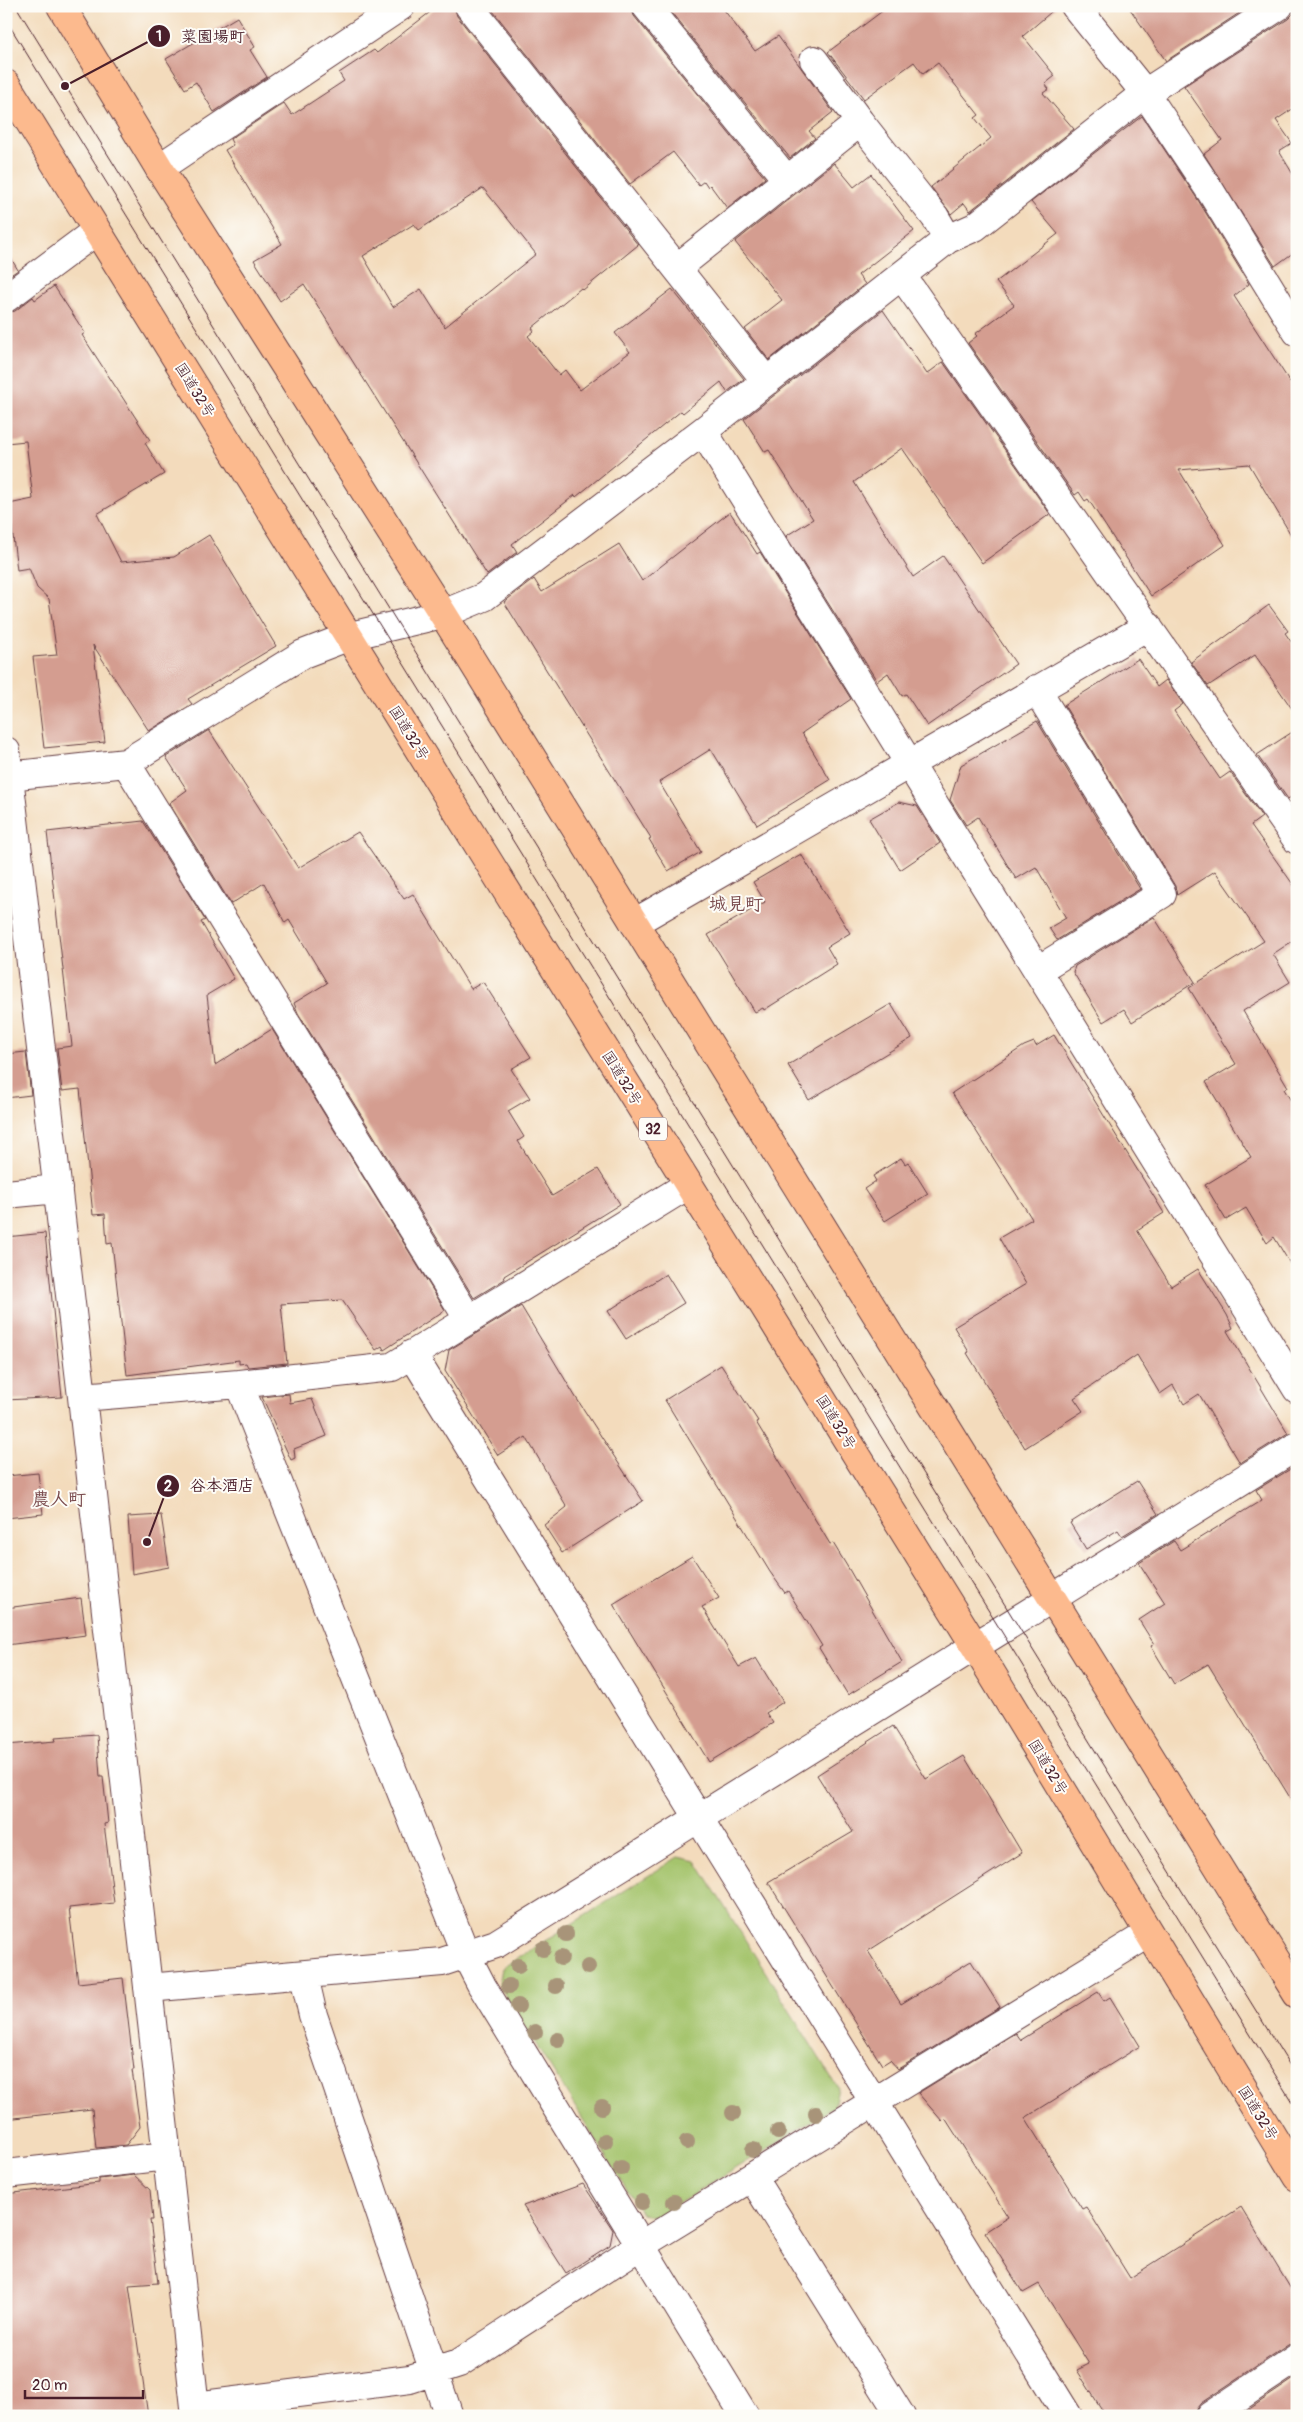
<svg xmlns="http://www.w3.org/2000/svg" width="1303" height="2422" viewBox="0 0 1303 2422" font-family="Pangolin,'Klee One',sans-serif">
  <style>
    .green { fill: #a5c46d; stroke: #78724c }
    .building { fill: #d49d90; fill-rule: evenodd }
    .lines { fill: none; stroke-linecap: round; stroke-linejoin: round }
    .street-casing { stroke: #633b41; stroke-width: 30 }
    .highway-casing { stroke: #633b41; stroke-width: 30 }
    .street { stroke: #fff; stroke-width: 28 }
    .highway { stroke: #fcba8e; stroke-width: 28 }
    .tram { stroke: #4a1f2b; stroke-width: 1 }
    .tree { fill: #a89479 }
    .labels { text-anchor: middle; stroke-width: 4; stroke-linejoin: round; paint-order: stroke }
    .shield { fill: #fdfcf7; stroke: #806168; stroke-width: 1 }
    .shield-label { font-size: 14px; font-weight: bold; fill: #4a1f2b }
    .street-label { font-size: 15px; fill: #4a1f2b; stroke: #fdfcf7 }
    .quarter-label { font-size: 18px; font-weight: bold; fill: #7a4b4e; stroke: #fdfcf7 }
    .leader { fill: none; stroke: #4a1f2b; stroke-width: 2 }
    .callout-dot { fill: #4a1f2b; stroke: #fdfcf7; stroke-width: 2 }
    .mark-label { font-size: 15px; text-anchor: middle; font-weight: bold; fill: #fff }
    .callout-label { font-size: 16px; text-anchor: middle; font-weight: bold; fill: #4a1f2b; stroke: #fdfcf7; stroke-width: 4; stroke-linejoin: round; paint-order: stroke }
  </style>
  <rect width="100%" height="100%" fill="#fdfcf7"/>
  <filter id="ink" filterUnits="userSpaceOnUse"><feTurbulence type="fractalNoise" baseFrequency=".02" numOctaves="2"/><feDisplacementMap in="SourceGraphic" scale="10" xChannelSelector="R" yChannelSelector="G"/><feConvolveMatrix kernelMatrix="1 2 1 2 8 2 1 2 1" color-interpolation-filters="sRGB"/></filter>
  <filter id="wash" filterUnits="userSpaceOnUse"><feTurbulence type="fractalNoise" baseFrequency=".0096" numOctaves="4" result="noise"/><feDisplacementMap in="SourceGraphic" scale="20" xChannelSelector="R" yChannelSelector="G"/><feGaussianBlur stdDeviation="1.12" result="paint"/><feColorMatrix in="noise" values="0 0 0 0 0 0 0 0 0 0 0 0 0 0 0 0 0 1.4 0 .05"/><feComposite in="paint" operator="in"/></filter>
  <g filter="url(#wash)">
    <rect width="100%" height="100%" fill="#f3dbbc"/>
    <path class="green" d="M678,1857L696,1861L838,2088L834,2107L657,2217L642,2214L499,1985L502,1968Z"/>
    <g id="blocks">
      <path class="building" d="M438,6H454L457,16L638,245L583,290L581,288L532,328L534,331L528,336L559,375L565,370L580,390L630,352L615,333L672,289L744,379L727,392L721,382L683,413L681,411L576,497L575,495L512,544L517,552L487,575L304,284L280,301L254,260L282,244L225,150L233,145L230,139L284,103L292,115L344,81L339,73L374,50L377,53ZM483,188L536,254L445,327L421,289L393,307L363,256L414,224L419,230Z
        M489,6H631L634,16L765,178L727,208L710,185L708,187L704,181L699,185L673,152L630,184Z
        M666,6H721L755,51L778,36L833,112L809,131L815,138L790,158Z
        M889,6H1058L1023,36L1055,76L1045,84L1049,89L1043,93L1074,129L970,211L964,203L951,214L931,187L991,138L975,118L979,115L938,63L923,74L914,62L864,99L828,52Z
        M1128,6H1250L1166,61Z
        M1294,6H1297V106L1276,120L1292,143L1279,151L1297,181V250L1275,266L1204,154L1222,140L1184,86L1288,19L1293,14Z
        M237,17L255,47L250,50L267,77L214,112L196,82L185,89L166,59Z
        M1142,116L1198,200L1249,284L1234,296L1297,393V545L1249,464L1179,470L1225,545L1151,596L1088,499L1085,501L1079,492L1075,495L968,343L977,336L975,334L1014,305L996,282L1058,234L1031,202Z
        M834,163L854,187L871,174L914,231L858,275L865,284L769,360L745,329L782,300L735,242Z
        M6,250L18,270L6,278Z
        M54,286L85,333L82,335L150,440L145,443L164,474L97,514L121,562L174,557L209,535L276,646L188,699L192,704L149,731L93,645L105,742L44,748L33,657L57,655L49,599L37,588L29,568L17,570L9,504L33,499L26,441L6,443V313L15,311L33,297L35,300Z
        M883,310L927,374L943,362L1050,514L982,563L902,448L854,482L913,577L943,556L1016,664L927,726L906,694L902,696L888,673L877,681L786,536L813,519L769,450L765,452L744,419Z
        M730,512L757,554L760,552L851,699L802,733L830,780L757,825L711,749L659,782L701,852L668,871L649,839L651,838L504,602L534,579L542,592L619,544L642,581Z
        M1269,605L1288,631L1285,633L1297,650V716L1255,655L1208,686L1191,662Z
        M1138,659L1157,687L1166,680L1183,704L1174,711L1220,779L1230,772L1262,817L1251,825L1297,890V938L1273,954L1290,982L1243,1011L1288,1087L1284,1089L1297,1111V1275L1274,1237L1267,1243L1246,1208L1226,1220L1205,1185L1251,1157L1206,1082L1236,1064L1189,988L1264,941L1215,871L1177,895L1175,886L1064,705Z
        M1037,721L1140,889L1057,940L1049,928L1066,918L1036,867L1016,879L978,817L966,825L950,800L961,765Z
        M1297,729V793L1288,799L1257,755Z
        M209,730L298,868L358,832L404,899L413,894L471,989L483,982L531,1057L511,1069L530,1098L508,1111L524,1137L518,1141L552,1196L598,1169L620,1204L504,1276L505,1279L474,1298L298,1013L294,1003L327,983L289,920L285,923L264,883L231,904L169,803L187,790L166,757Z
        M899,802L917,806L940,843L900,870L869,819Z
        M143,821L205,920L201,922L234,979L207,995L215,1065L272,1029L445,1310L384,1350L382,1346L376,1350L342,1300L281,1304L287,1363L248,1367L246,1363L239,1364V1360L127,1375L112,1243L107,1244L105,1214L93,1215L80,1089L62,1091L57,1048L72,1046L47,832Z
        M801,854L850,933L827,947L837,964L764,1010L763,1008L755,1012L708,935L765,902L753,882Z
        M1154,917L1195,982L1132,1022L1124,1009L1103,1022L1073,972L1075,966Z
        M891,1004L912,1038L809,1100L788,1065Z
        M1054,1035L1164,1213L1137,1230L1171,1286L1198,1269L1227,1315L1233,1328L1227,1331L1288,1433L1240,1463L1199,1394L1184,1404L1173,1385L1160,1394L1137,1355L1074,1398L1083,1411L1025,1448L967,1353L969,1352L954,1327L1026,1284L999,1238L1032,1219L952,1093L1024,1046L1034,1042L1036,1046Z
        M26,1052L31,1095L6,1098V1054Z
        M901,1158L905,1164L908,1162L928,1194L885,1221L864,1189L876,1181L873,1176Z
        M45,1233L62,1397L6,1400V1237Z
        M666,1274L684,1303L626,1339L608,1311Z
        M521,1306L575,1396L643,1501L562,1553L544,1525L567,1507L526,1437L498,1455L445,1371L449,1350Z
        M721,1365L758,1421L756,1422L830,1544L833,1543L850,1571L902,1662L848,1695L819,1648L822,1646L788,1591L785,1593L770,1572L665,1400Z
        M289,1394L290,1403L312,1399L327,1436L294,1449L295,1458L291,1460L262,1397Z
        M1297,1465V1809L1208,1664L1174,1684L1151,1646L1154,1644L1139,1620L1165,1603L1139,1563L1174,1541L1180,1550L1262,1500L1256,1490Z
        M38,1473L43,1514L6,1518V1476Z
        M1137,1481L1158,1514L1122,1536L1118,1530L1086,1549L1070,1523Z
        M161,1515L169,1567L132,1574L128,1517Z
        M692,1556L719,1598L702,1607L739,1667L756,1658L783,1702L766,1713L773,1723L709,1762L613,1604Z
        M81,1598L86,1635L6,1645V1608Z
        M893,1726L926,1779L964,1756L1022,1853L868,1951L901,2004L971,1961L1000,2007L898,2069L890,2060L882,2065L768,1882L853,1832L817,1775Z
        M97,1735L100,1777H103L108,1823L104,1824L114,1903L69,1908L78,1983L123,1978L134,2070H132L140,2127L126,2145L96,2148L92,2109L6,2119V1745L56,1741L55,1738Z
        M1098,1992L1104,2001L1110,1997L1140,2046L1025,2118L1082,2209L1086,2207L1130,2278L1241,2207L1297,2299V2342L1288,2345L1201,2403L1196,2409L1195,2416H1106L1077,2370L1089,2364L1039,2284L1023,2293L985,2232L1008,2217L945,2118L942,2121L918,2093L1016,2033L1021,2040Z
        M134,2175L150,2190L153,2220H150L158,2283L129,2285L148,2416H6V2194L99,2183V2179Z
        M583,2184L613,2230L610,2245L566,2273L523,2206Z
        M1297,2377V2416H1239Z"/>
    </g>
  </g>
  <g filter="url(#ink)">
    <use href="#blocks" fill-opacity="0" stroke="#633b41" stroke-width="1"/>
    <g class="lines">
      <defs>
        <path id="street" d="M469,6L766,381
          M646,6L787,180
          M1075,6L1145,93L1211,192L1297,332
          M814,60L860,122L935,217L948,239
          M159,168L401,6
          M677,268L860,122
          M902,276L1297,840
          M6,298L96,231
          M703,431L1297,1389
          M1036,689L1162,894L1038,970
          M6,751L82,1397L196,2416
          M126,763L469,1320
          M9,776L126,763L303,654L350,636L443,614L484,597L703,431L948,239L975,227L1145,93L1279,6
          M634,923L1148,626
          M6,1194L58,1189
          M412,1354L1068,2416
          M239,1384L466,1955L482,1986L745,2416
          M82,1397L239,1384L392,1367L688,1185
          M304,1976L313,2015L449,2416
          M148,1988L442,1962L496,1944L1297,1446
          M6,2174L167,2156
          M752,2177L901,2416
          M195,2406L410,2379L459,2363L641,2245L1148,1934
          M1210,2416L1297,2358"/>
        <path id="highway" d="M61,6L159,168L443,614L1297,1994
          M6,84L975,1646L1297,2177"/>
      </defs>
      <use href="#street" class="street-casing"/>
      <use href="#highway" class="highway-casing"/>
      <use href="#street" class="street"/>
      <use href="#highway" class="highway"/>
      <path class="tram" d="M16,6L1297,2077
        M6,20L1297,2110"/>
    </g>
    <g class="tree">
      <circle cx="566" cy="1934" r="8"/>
      <circle cx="543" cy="1949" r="8"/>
      <circle cx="561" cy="1958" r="8"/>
      <circle cx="518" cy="1966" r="8"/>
      <circle cx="588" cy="1967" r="8"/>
      <circle cx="509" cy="1986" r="8"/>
      <circle cx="556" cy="1986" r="8"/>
      <circle cx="518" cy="2006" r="8"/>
      <circle cx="535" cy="2032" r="8"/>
      <circle cx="558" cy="2040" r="8"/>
      <circle cx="602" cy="2107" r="8"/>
      <circle cx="733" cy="2113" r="8"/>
      <circle cx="816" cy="2114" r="8"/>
      <circle cx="778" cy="2132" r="8"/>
      <circle cx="605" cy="2141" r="8"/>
      <circle cx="687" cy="2142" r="8"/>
      <circle cx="753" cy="2150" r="8"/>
      <circle cx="621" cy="2168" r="8"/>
      <circle cx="642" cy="2202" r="8"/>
      <circle cx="674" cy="2202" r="8"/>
    </g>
  </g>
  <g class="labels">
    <rect class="shield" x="639" y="1117.5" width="28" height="23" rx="4"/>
    <g class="shield-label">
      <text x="653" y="1134">32</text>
    </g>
    <g class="street-label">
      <text transform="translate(195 390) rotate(58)" y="5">国道32号</text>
      <text transform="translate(409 733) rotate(58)" y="5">国道32号</text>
      <text transform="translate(622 1078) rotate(58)" y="5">国道32号</text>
      <text transform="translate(836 1422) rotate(58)" y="5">国道32号</text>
      <text transform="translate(1048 1767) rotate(59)" y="5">国道32号</text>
      <text transform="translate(1258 2113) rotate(58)" y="5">国道32号</text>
    </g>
    <g class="quarter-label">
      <text x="736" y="910">城見町</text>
      <text x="59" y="1505">農人町</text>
    </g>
  </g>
  <path class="leader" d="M65 86L159 36M147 1542L168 1486"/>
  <g class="callout-dot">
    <circle cx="65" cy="86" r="5"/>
    <circle cx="147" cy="1542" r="5"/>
    <circle cx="159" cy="36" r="12"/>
    <circle cx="168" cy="1486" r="12"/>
  </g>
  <g class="mark-label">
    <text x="159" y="41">1</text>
    <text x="168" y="1491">2</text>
  </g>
  <g class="callout-label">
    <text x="213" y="42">菜園場町</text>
    <text x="222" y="1491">谷本酒店</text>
  </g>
  <rect width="1303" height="2422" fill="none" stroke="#fdfcf7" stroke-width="25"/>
  <path d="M25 2390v8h118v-8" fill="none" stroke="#4a1f2b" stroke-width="2.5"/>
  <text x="32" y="2390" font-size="15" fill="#4a1f2b" stroke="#fdfcf7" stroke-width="4" paint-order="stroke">20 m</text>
</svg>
